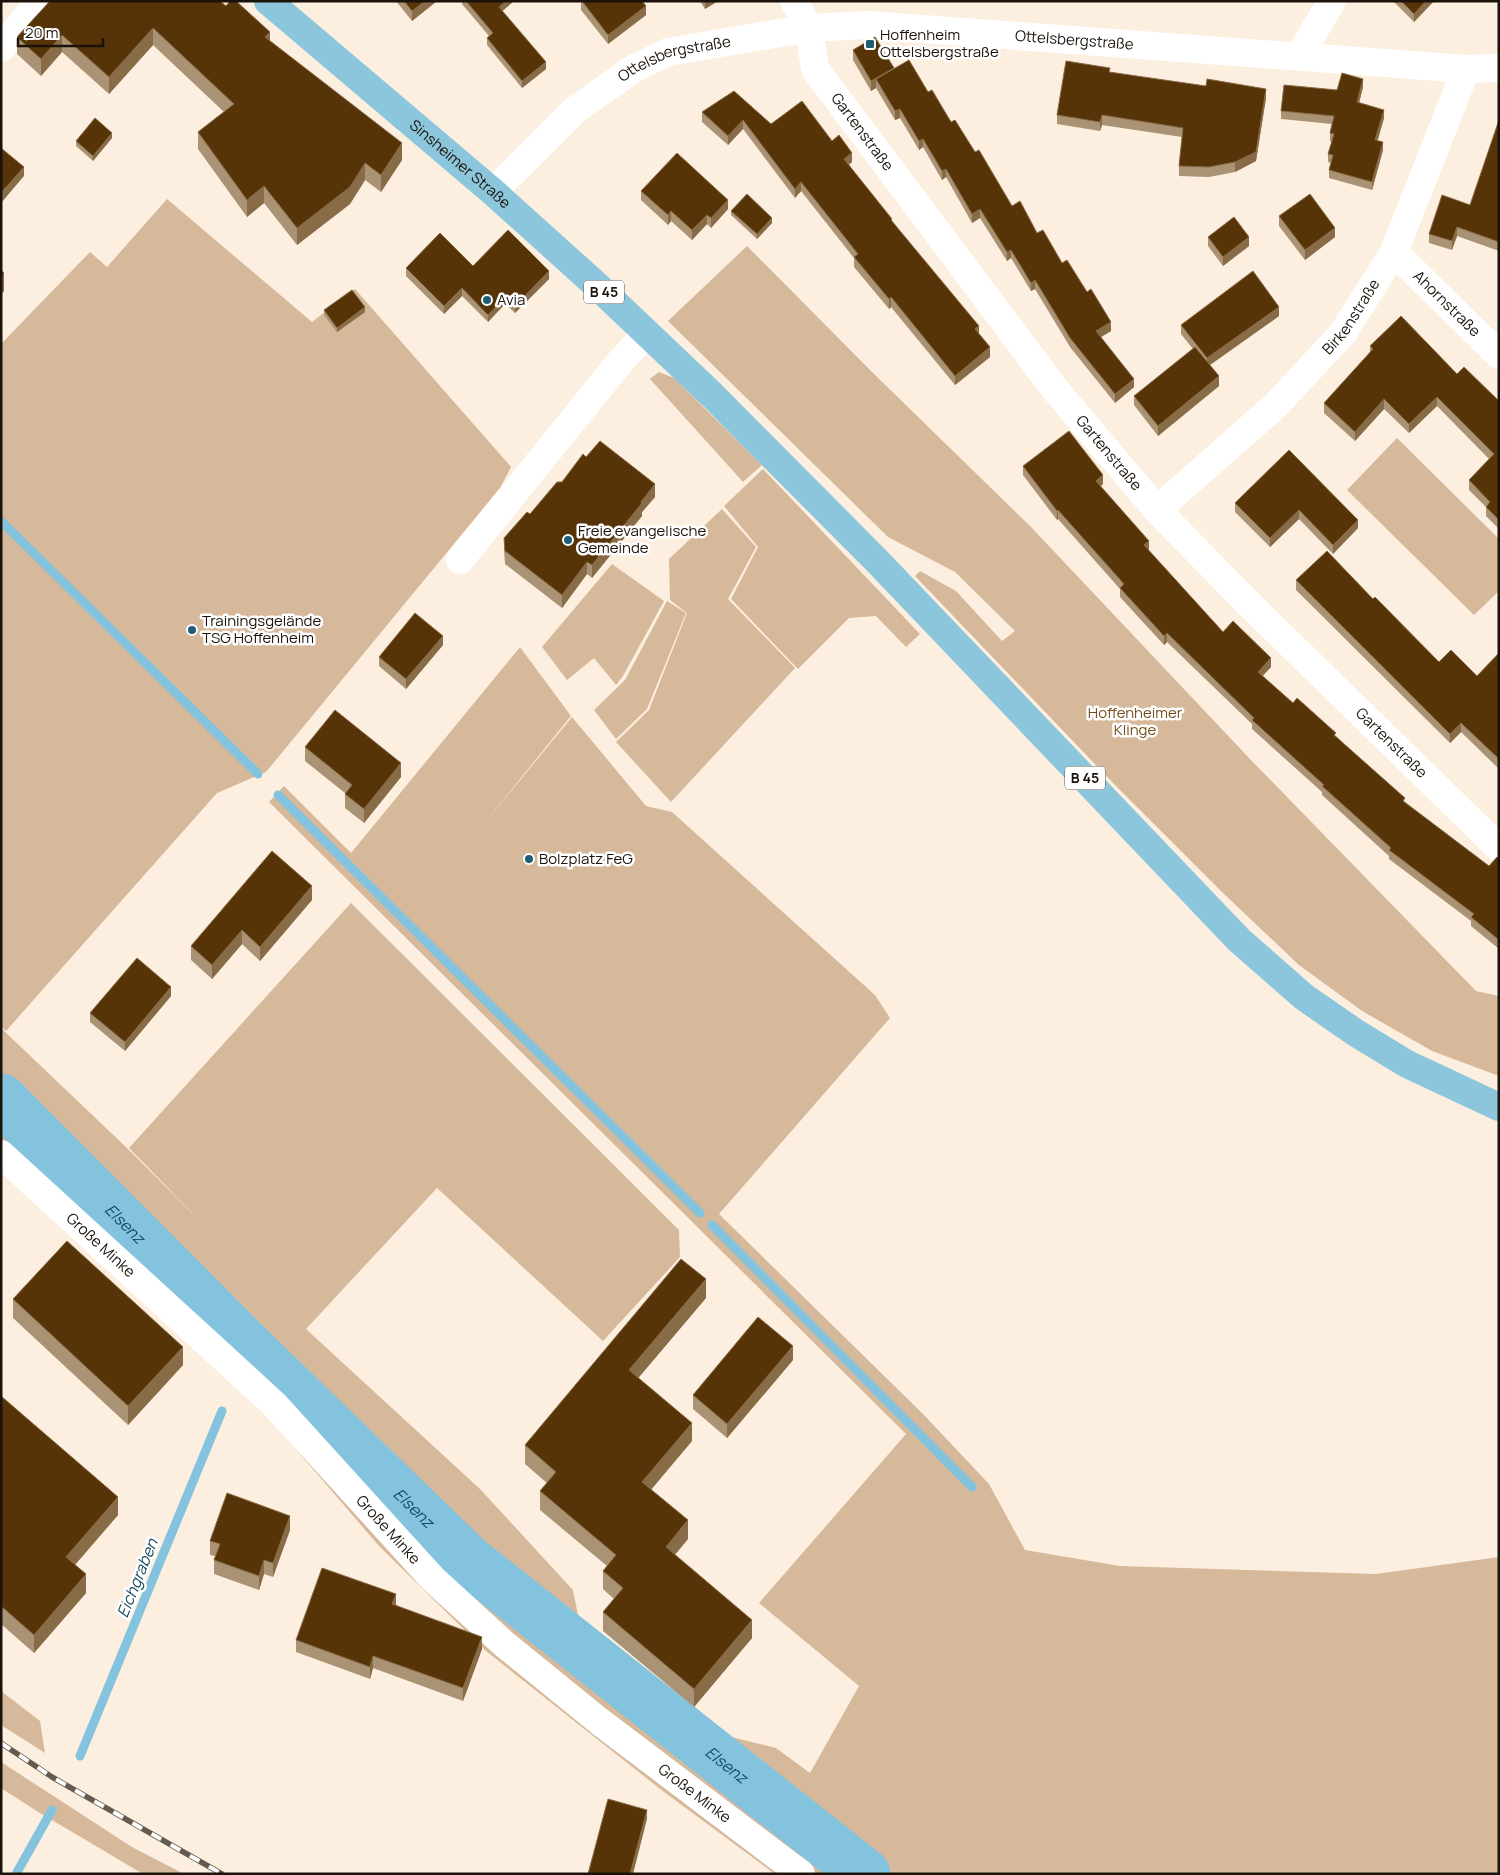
<svg xmlns="http://www.w3.org/2000/svg" width="1500" height="1875" viewBox="0 0 1500 1875" font-family="Manrope,sans-serif">
  <style>
    .green { fill: #d6b89a }
    .lines { fill: none; stroke-linecap: round; stroke-linejoin: round }
    .stream { stroke: #84c3de; stroke-width: 9 }
    .river { stroke: #84c3de; stroke-width: 51 }
    .minor { stroke: #fff; stroke-width: 28 }
    .major { stroke: #8cc6dc; stroke-width: 28 }
    .rail-casing { stroke: #645a50; stroke-width: 5.5 }
    .rail { stroke: #fff; stroke-width: 4; stroke-dasharray: 11; stroke-linecap: butt }
    .wall { fill: #aa9274 }
    .shaded-wall { fill: #886c48 }
    .building { fill: #563407; stroke: #886c48 }
    .poi-dot { fill: #205d74; stroke: #fff; stroke-width: 2 }
    .labels { text-anchor: middle; stroke-width: 5; stroke-linejoin: round; paint-order: stroke }
    .shield { fill: #fff; stroke: #5f5a54; stroke-width: 1 }
    .shield-label { font-size: 14px; font-weight: bold; fill: #1b130b }
    .poi-label { font-size: 15px; fill: #1b130b; stroke: #fff; text-anchor: start }
    .street-label { font-size: 15px; fill: #1b130b; stroke: #fff }
    .park-label { font-size: 15px; fill: #774e1e; stroke: #fff }
    .water-label { font-size: 16px; font-style: italic; fill: #174b5e; stroke: #fff }
  </style>
  <rect width="100%" height="100%" fill="#fdefe0"/>
  <path class="green" d="M167,199L312,322L355,289L511,467L500,488L266,772L217,793L6,1031L1,1027V344L90,252L107,267Z
    M747,246L872,372L1031,527L1250,759L1476,991L1499,996V1076L1432,1051L1362,1011L1299,965L1223,893L1114,784L915,576L920,571L956,591L1002,641L1015,631L955,572L888,537L668,321Z
    M659,372L674,378L762,465L743,482L650,379Z
    M1397,438L1499,539V591L1474,615L1347,490Z
    M763,469L920,634L906,647L876,616L849,618L798,669L731,599L758,547L724,506Z
    M722,509L756,547L728,599L795,668L671,802L616,742L649,710L687,613L670,600L669,559Z
    M612,564L664,601L623,676L616,685L594,658L567,680L542,647Z
    M667,601L686,613L647,709L616,739L594,710L625,680Z
    M520,647L571,716L474,836L572,717L646,806L672,812L875,995L890,1018L719,1214L923,1414L989,1484L1025,1550L1120,1566L1376,1574L1499,1557V1874H775L664,1792L486,1651L379,1546L246,1391L1,1166V1028L128,1149L203,1224L129,1148L351,903L679,1230L680,1257L603,1341L437,1188L306,1329L480,1489L573,1590L580,1625L723,1735L776,1748L810,1773L859,1686L759,1603L906,1434L269,802L284,786L351,853Z
    M1,1691L40,1721L45,1753L1,1725Z
    M1,1762L132,1847L184,1874H143L35,1810L1,1788Z"/>
  <g class="lines">
    <path class="stream" d="M1,521L258,774
      M278,795L700,1213
      M712,1225L972,1487
      M80,1756L222,1411
      M16,1874L52,1810"/>
    <path class="river" id="s1" d="M1,1099L248,1347L469,1561L865,1874"/>
    <g class="minor">
      <path id="s2" d="M794,1L809,28L815,69L1054,388L1157,510L1247,602L1499,848"/>
      <path d="M1,48L40,1"/>
      <path d="M1299,56L1332,1"/>
      <path id="s3" d="M493,192L575,110L633,69L668,52L809,28L868,25L1466,69L1499,68"/>
      <path id="s4" d="M1394,252L1499,355"/>
      <path id="s5" d="M1157,510L1276,405L1343,333L1394,252L1466,69"/>
      <path d="M460,560L620,362L647,333"/>
      <path id="s6" d="M1,1154L274,1404L432,1578L503,1643L599,1721L801,1874"/>
    </g>
    <path class="major" id="s7" d="M268,1L493,192L594,283L712,395L879,563L1239,940L1304,997L1356,1033L1407,1064L1499,1107"/>
    <defs>
      <path id="rail" d="M1,1743L52,1777L222,1874"/>
    </defs>
    <use href="#rail" class="rail-casing"/>
    <use href="#rail" class="rail"/>
  </g>
  <path class="wall" d="M50,1L270,41L402,160L381,192L365,180L350,204L297,245L264,203L247,217L198,149V132L224,112L153,45L109,94L62,52L41,76L17,54V37Z
    M396,1H437L412,21Z
    M462,1H514L502,11L546,69L522,88L487,45V38L489,36L462,4Z
    M581,1L646,15L608,44L581,10Z
    M700,1H718L705,9Z
    M1393,1H1434L1414,22Z
    M853,50L894,68L928,92L975,152L1012,206L1062,263L1111,331L1101,337L1134,387L1115,403L1070,347L1035,289L1031,291L1011,258L1007,261L980,218L972,223L946,177L942,180L923,147L919,150L900,118L895,120L876,88L871,91L853,60Z
    M1110,72L1266,98L1256,161L1235,172L1209,177L1179,176V166L1182,137L1102,125L1100,131L1057,124V115Z
    M1363,87L1359,103L1384,118L1378,140L1383,150L1372,190L1329,178V170L1331,163L1328,162V154L1332,142L1330,141V133L1332,124L1281,119V111L1337,90Z
    M702,112L771,124L832,141L852,162L849,165L979,334L990,357L955,385L891,307L889,309L854,267V258L801,191L795,198L743,129L728,145L702,122Z
    M1499,120V251L1457,236L1452,250L1429,243V234L1470,205Z
    M112,138L93,161L76,146V141Z
    M641,191L728,209L711,228L707,224L692,240L671,221L668,225L641,200Z
    M731,211L772,223L757,239L731,215Z
    M1279,216L1335,237L1305,260L1279,226Z
    M1208,237L1249,246L1223,266L1208,246Z
    M473,266L549,279L515,313L505,304L488,322L462,296L444,314L406,276V268Z
    M324,310L365,312L337,332L324,315Z
    M1279,316L1210,365L1219,386L1158,436L1134,405V396L1193,349L1181,334V325Z
    M1370,346L1457,374L1499,401V529L1486,516V507L1469,490V480L1489,459L1437,406L1409,433L1384,409L1355,441L1324,413V403L1370,353Z
    M1289,450L1358,528L1333,554L1299,519L1270,547L1235,512V503Z
    M586,457L655,497L642,512V516L592,578L587,574L562,608L505,564L504,550V538L530,514Z
    M1023,466L1103,484L1101,486L1149,549L1148,550L1223,632L1271,667L1263,676L1293,703L1336,736L1405,802L1489,866L1499,859V949L1471,926V921L1389,859V856L1322,795V792L1252,729V724L1167,642L1164,645L1120,597V589L1058,519L1057,520L1023,475Z
    M1296,580L1373,599L1439,662L1477,676L1499,653V769L1461,732L1450,743L1296,590Z
    M443,645L406,689L379,666V657Z
    M305,747L401,777L364,823L345,808V793L305,761Z
    M312,900L260,961L242,944L212,979L191,960V946Z
    M171,996L125,1051L90,1022V1013Z
    M706,1298L638,1378L692,1441L651,1490L688,1539L675,1555L752,1638L694,1707L603,1631V1612L614,1599L603,1589V1571L607,1566L540,1510V1491L547,1483L525,1464V1445Z
    M13,1299L183,1365L128,1425L13,1318Z
    M793,1360L727,1438L693,1409V1395Z
    M1,1396L118,1515L75,1565L86,1593L34,1653L1,1624Z
    M290,1530L273,1577L264,1574L259,1590L214,1574V1560L215,1556L210,1555V1541Z
    M396,1605L482,1649L463,1701L373,1668L370,1679L296,1652V1640Z"/>
  <path class="shaded-wall" d="M425,1H437L412,21V11Z
    M506,1H514L499,14V7Z
    M705,1H718L705,9Z
    M1426,1H1434L1414,22V14Z
    M646,6V15L608,44V35Z
    M153,28V45L109,94V77Z
    M270,32V49L265,37Z
    M62,35V52L41,76V59Z
    M546,62V69L522,88V81Z
    M894,68L876,79V88L871,91V81Z
    M1363,79V87L1357,111V102Z
    M1266,89V98L1256,161L1235,172V162Z
    M900,109V118L895,120V111Z
    M1384,110V118L1375,148V140Z
    M1102,115V125L1100,131V122Z
    M743,120V129L728,145V136Z
    M112,133V138L93,161V156Z
    M923,139V147L919,150V141Z
    M1383,142V150L1372,190V182Z
    M402,143V160L381,192V175Z
    M852,153V162L844,168V159Z
    M365,163V180L350,204L297,245V228Z
    M24,167V176L1,203V193Z
    M946,169V177L942,180V171Z
    M801,182V191L795,198V189Z
    M264,186V203L247,217V200Z
    M728,200V209L711,228V218Z
    M980,209V218L972,223V214Z
    M671,211V221L668,225V215Z
    M707,215V224L692,240V230Z
    M772,218V223L757,239V234Z
    M1457,227V236L1452,250V241Z
    M1335,228V237L1305,260V250Z
    M1249,237V246L1223,266V257Z
    M1011,250V258L1007,261V252Z
    M549,271V279L515,313V306Z
    M4,273V291L1,295V276Z
    M1035,280V289L1031,291V283Z
    M462,288V296L444,314V306Z
    M505,297V304L488,322V315Z
    M891,297V307L889,309V299Z
    M365,307V312L337,332V328Z
    M1279,307V316L1207,367V358Z
    M1111,322V331L1096,340V331Z
    M979,326V336L975,329Z
    M990,347V357L955,385V376Z
    M1219,376V386L1158,436V426Z
    M1134,379V387L1115,403V394Z
    M1437,397V406L1409,433V424Z
    M1384,399V409L1355,441V432Z
    M1103,475V484L1096,489V481Z
    M655,484V497L642,512V516L592,578V565Z
    M1058,510V519L1057,520V511Z
    M1299,510V519L1270,547V538Z
    M1358,520V528L1333,554V545Z
    M1149,541V549L1144,554V545Z
    M587,562V574L562,608V595Z
    M1167,633V642L1164,645V636Z
    M443,636V645L406,689V679Z
    M1271,658V667L1258,680V672Z
    M1461,723V732L1450,743V734Z
    M401,763V777L364,823V809Z
    M312,886V900L260,961V947Z
    M242,930V944L212,979V965Z
    M171,987V996L125,1051V1042Z
    M706,1279V1298L629,1389V1370Z
    M793,1346V1360L727,1438V1424Z
    M183,1347V1365L128,1425V1406Z
    M692,1423V1441L642,1500V1482Z
    M118,1497V1515L66,1575V1557Z
    M290,1516V1530L273,1577V1563Z
    M688,1520V1539L666,1565V1547Z
    M264,1560V1574L259,1590V1576Z
    M86,1574V1593L34,1653V1635Z
    M396,1594V1607L392,1604Z
    M752,1620V1638L694,1707V1689Z
    M482,1637V1649L463,1701V1688Z
    M373,1656V1668L370,1679V1667Z
    M647,1810V1819L633,1874H630Z"/>
  <path class="building" d="M50,1H220L226,6L230,1H236L270,32L265,37L402,143L381,175L365,163L350,187L297,228L264,186L247,200L198,132L234,104L153,28L109,77L62,35L41,59L17,37Z
    M404,1H425L412,11Z
    M466,1H506L499,7L546,62L522,81L487,38L493,33Z
    M582,1H642L646,6L608,35Z
    M1401,1H1426L1414,14Z
    M875,37L894,68L871,81L853,50Z
    M909,60L928,92L932,90L951,122L955,120L975,152L979,150L1012,206L1020,201L1037,233L1043,230L1062,263L1067,260L1087,292L1091,289L1111,322L1096,331L1134,379L1115,394L1070,338L1035,280L1031,283L1011,250L1007,252L980,209L972,214L946,169L942,171L923,139L919,141L900,109L895,111L876,79Z
    M1066,61L1110,68L1109,72L1206,86L1207,79L1266,89L1256,152L1235,162L1209,167L1179,166L1183,128L1102,115L1100,122L1057,115Z
    M1342,73L1363,79L1357,102L1384,110L1375,140L1383,142L1372,182L1329,170L1333,155L1328,154L1334,134L1330,133L1334,116L1281,111L1284,85L1337,90Z
    M734,91L771,124L802,101L832,141L839,135L852,153L844,159L892,219L891,220L979,326L975,329L990,347L955,376L891,297L889,299L854,257L858,254L801,182L795,189L743,120L728,136L702,112Z
    M95,118L112,133L93,156L76,141Z
    M1499,120V242L1457,227L1452,241L1429,234L1442,195L1470,205Z
    M1,148L24,167L1,193Z
    M677,153L728,200L711,218L707,215L692,230L671,211L668,215L641,191Z
    M747,194L772,218L757,234L731,211Z
    M1310,194L1335,228L1305,250L1279,216Z
    M1234,217L1249,237L1223,257L1208,237Z
    M508,230L549,271L515,306L505,297L488,315L462,288L444,306L406,268L440,233L473,266Z
    M1,270L4,273L1,276Z
    M1253,271L1279,307L1207,358L1181,325Z
    M352,290L365,307L337,328L324,310Z
    M1401,316L1457,374L1464,367L1499,401V520L1486,507L1490,502L1469,480L1494,454L1437,397L1409,424L1384,399L1355,432L1324,403L1373,349L1370,346Z
    M1195,347L1219,376L1158,426L1134,396Z
    M1069,431L1103,475L1096,481L1149,541L1144,545L1223,632L1233,621L1271,658L1258,672L1293,703L1297,698L1336,733L1334,735L1405,798L1403,801L1489,866L1497,857L1499,859V940L1471,917L1474,914L1389,850L1391,848L1322,786L1324,785L1252,720L1254,718L1167,633L1164,636L1120,588L1124,584L1058,510L1057,511L1023,466Z
    M600,441L655,484L641,502L642,503L592,565L587,562L562,595L505,551L504,538L527,512L530,514L557,482H562L583,454L586,457Z
    M1289,450L1358,520L1333,545L1299,510L1270,538L1235,503Z
    M1327,551L1373,599L1375,597L1439,662L1451,650L1477,676L1499,653V759L1461,723L1450,734L1296,580Z
    M415,613L443,636L406,679L379,657Z
    M335,710L401,763L364,809L345,794L352,785L305,747Z
    M272,851L312,886L260,947L242,930L212,965L191,946Z
    M137,958L171,987L125,1042L90,1013Z
    M67,1241L183,1347L128,1406L13,1299Z
    M681,1259L706,1279L629,1370L692,1423L642,1482L688,1520L666,1547L752,1620L694,1689L603,1612L623,1588L603,1571L616,1555L540,1491L556,1472L525,1445Z
    M758,1317L793,1346L727,1424L693,1395Z
    M1,1396L118,1497L66,1557L86,1574L34,1635L1,1606Z
    M227,1493L290,1516L273,1563L264,1560L259,1576L214,1560L220,1544L210,1541Z
    M322,1568L396,1594L392,1604L482,1637L463,1688L373,1656L370,1667L296,1640Z
    M608,1799L647,1810L630,1874H588Z"/>
  <g class="poi-dot">
    <rect x="865" y="39" width="10" height="10" rx="2.5"/>
    <circle cx="487" cy="300" r="5"/>
    <circle cx="568" cy="540" r="5"/>
    <circle cx="192" cy="630" r="5"/>
    <circle cx="529" cy="859" r="5"/>
  </g>
  <g class="labels">
    <g class="shield">
      <rect x="584" y="280.5" width="40" height="23" rx="4"/>
      <rect x="1065" y="766.5" width="40" height="23" rx="4"/>
    </g>
    <g class="shield-label">
      <text x="604" y="297">B 45</text>
      <text x="1085" y="783">B 45</text>
    </g>
    <g class="poi-label">
      <text x="880" y="40">Hoffenheim<tspan x="880" dy="17">Ottelsbergstraße</tspan></text>
      <text x="497" y="305">Avia</text>
      <text x="578" y="536">Freie evangelische<tspan x="578" dy="17">Gemeinde</tspan></text>
      <text x="202" y="626">Trainingsgelände<tspan x="202" dy="17">TSG Hoffenheim</tspan></text>
      <text x="539" y="864">Bolzplatz FeG</text>
    </g>
    <g class="street-label">
      <text dy="5" stroke="none"><textPath href="#s3" startOffset="635">Ottelsbergstraße</textPath></text>
      <text dy="5" stroke="none"><textPath href="#s3" startOffset="230">Ottelsbergstraße</textPath></text>
      <text dy="5" stroke="none"><textPath href="#s2" startOffset="151">Gartenstraße</textPath></text>
      <text dy="5" stroke="none"><textPath href="#s7" startOffset="252">Sinsheimer Straße</textPath></text>
      <text dy="5" stroke="none"><textPath href="#s4" startOffset="74">Ahornstraße</textPath></text>
      <text dy="5" stroke="none"><textPath href="#s5" startOffset="275">Birkenstraße</textPath></text>
      <text dy="5" stroke="none"><textPath href="#s2" startOffset="556">Gartenstraße</textPath></text>
      <text dy="5" stroke="none"><textPath href="#s2" startOffset="961">Gartenstraße</textPath></text>
      <text dy="5" stroke="none"><textPath href="#s6" startOffset="135">Große Minke</textPath></text>
      <text dy="5" stroke="none"><textPath href="#s6" startOffset="540">Große Minke</textPath></text>
      <text dy="5" stroke="none"><textPath href="#s6" startOffset="945">Große Minke</textPath></text>
    </g>
    <g class="park-label">
      <text x="1135" y="718">Hoffenheimer<tspan x="1135" dy="17">Klinge</tspan></text>
    </g>
    <g class="water-label">
      <text dy="6" stroke="none"><textPath href="#s1" startOffset="176">Elsenz</textPath></text>
      <text dy="6" stroke="none"><textPath href="#s1" startOffset="581">Elsenz</textPath></text>
      <text transform="translate(137 1578) rotate(-68)" y="6">Eichgraben</text>
      <text dy="6" stroke="none"><textPath href="#s1" startOffset="986">Elsenz</textPath></text>
    </g>
  </g>
  <rect width="1500" height="1875" fill="none" stroke="#1b130b" stroke-width="5"/>
  <path d="M18 38v8h85v-8" fill="none" stroke="#1b130b" stroke-width="2.5"/>
  <text x="25" y="38" font-size="15" fill="#1b130b" stroke="#ffffff" stroke-width="4" paint-order="stroke">20 m</text>
</svg>
